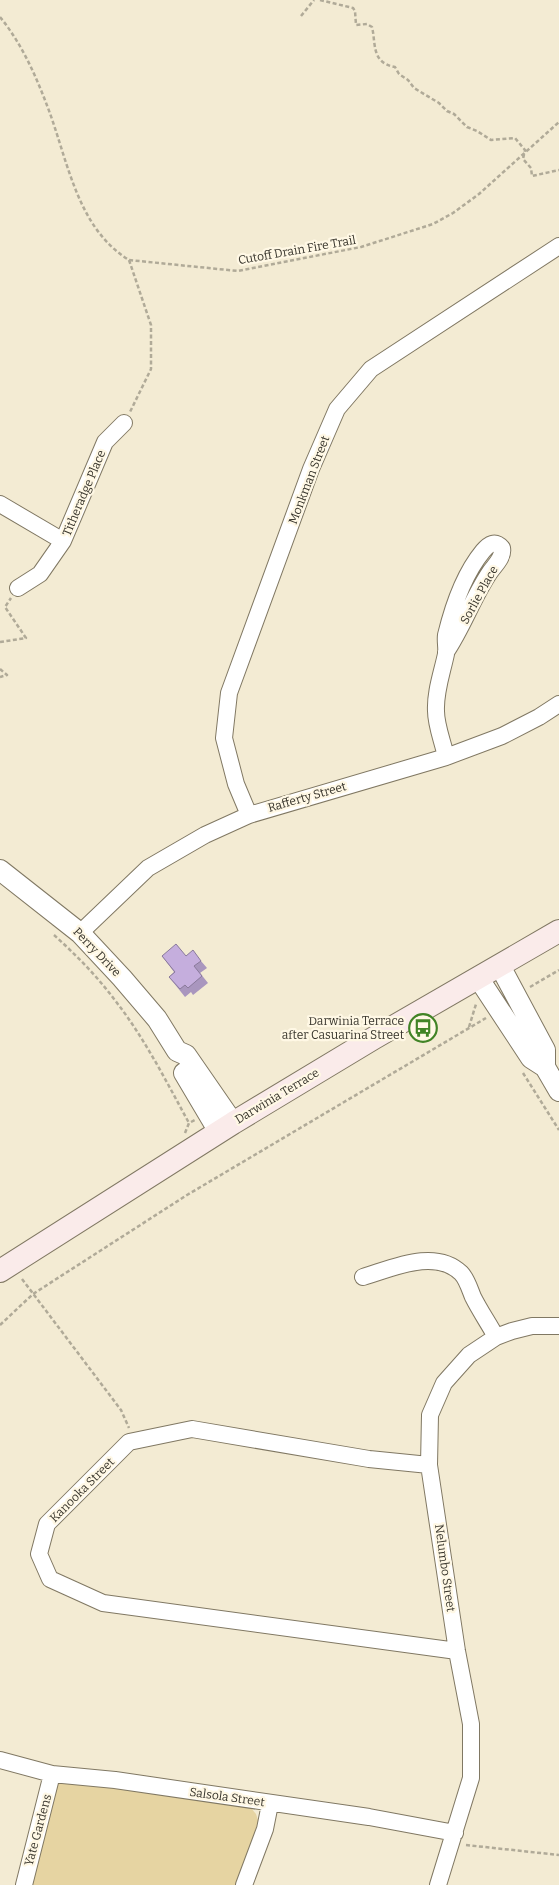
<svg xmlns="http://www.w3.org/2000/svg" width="559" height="1885" viewBox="0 0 559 1885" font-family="Bitter,serif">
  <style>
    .green { fill: #e6d4a2 }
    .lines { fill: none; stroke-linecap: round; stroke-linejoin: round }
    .minor-casing { stroke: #807863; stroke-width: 18 }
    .tertiary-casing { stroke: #807863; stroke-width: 22 }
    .secondary-casing { stroke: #807863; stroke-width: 24 }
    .path { stroke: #b0aa98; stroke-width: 2.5; stroke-dasharray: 4 2.5; stroke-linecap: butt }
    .minor { stroke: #fff; stroke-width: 16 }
    .tertiary { stroke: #fff; stroke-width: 20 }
    .secondary { stroke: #faebea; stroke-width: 22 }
    .wall { fill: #a996be }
    .building { fill: #c5aedd; stroke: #8a7a9b }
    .labels { text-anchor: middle; stroke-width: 4.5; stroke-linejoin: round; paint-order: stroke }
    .street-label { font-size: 12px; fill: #38352c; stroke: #fff8e5 }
    .poi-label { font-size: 12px; fill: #38352c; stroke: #fff8e5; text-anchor: end }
  </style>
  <rect width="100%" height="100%" fill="#f3ebd3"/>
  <path class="green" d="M64,1781L251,1808L256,1814L259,1823L237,1885H31L58,1783Z"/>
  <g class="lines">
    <defs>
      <path id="minor" d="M0,504L63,541
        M18,588L40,574L63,541L105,442L124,423
        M446,757C443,742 436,726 436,711C435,692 442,673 446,654C447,648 445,641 446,635C453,606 464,574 483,551C489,544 495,540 502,548C504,557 495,565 490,572C473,597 463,627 446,652
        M249,815L236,784L224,738L229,693L311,469L337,409L371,369L559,246
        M80,933L148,868L205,835L249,815L446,757L502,736L539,717L559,704
        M363,1277C393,1268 435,1248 461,1273C467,1279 470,1290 473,1297C480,1311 489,1324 496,1337
        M429,1465L369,1459L192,1429L129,1442L47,1524L39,1554L50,1579L103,1603L457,1651
        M0,1760L52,1774L115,1780L369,1817L455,1833
        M24,1885L52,1774
        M244,1885L265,1829L270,1804
        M438,1885L471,1778V1724L457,1651L429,1465L430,1415L444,1383L469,1355L496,1337L512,1331L532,1326H559"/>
      <path id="tertiary" d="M0,870L80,933L122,978L157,1019L177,1051L186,1055L233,1123
        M500,966L545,1050V1067
        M479,979L531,1058L545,1067L559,1091
        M184,1073L219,1132"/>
      <path id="secondary" d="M0,1271L233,1123L374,1038L559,931"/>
    </defs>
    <use href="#minor" class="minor-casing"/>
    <use href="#tertiary" class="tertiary-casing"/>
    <use href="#secondary" class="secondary-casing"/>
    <path class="path" d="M320,0L353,8L355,11L356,25L367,24L372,27C376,43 371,63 395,67L399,74L408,80L414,88L439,103L447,111L454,114L467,127L477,131L491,140L515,138L525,150L523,159L531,168L532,176L559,170
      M301,16L314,0
      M0,17C22,44 36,76 48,108C68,161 77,228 129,260L238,271L361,247L433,224L453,213L479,194L559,122
      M129,260L151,325V369L130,412
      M0,642L26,638L5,607L11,598
      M0,669L7,675L0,677
      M54,935C75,954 96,975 114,999C144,1037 166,1081 189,1123
      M530,987L559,970
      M469,1027L476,1004
      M523,1073L559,1130
      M185,1133L189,1123L195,1120
      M22,1279L121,1410L129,1428
      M0,1325L33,1294L187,1195L486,1018
      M466,1845L559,1855"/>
    <use href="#minor" class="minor"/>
    <use href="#tertiary" class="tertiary"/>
    <use href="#secondary" class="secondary"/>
  </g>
  <path class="wall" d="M162,956H186L201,961L207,968L200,973L208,983L193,995L191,992L185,997L169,977L174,972Z"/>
  <path class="building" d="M176,944L186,956L193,950L201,961L194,966L202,976L188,988L185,985L180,989L169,977L175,972L162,956Z"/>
  <defs>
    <symbol id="bus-ring" viewBox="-11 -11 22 22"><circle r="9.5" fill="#fff8e5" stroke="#418426" stroke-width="1.5"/><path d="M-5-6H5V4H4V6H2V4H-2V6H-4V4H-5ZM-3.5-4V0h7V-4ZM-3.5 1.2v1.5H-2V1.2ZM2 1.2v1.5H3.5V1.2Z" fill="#418426"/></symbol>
  </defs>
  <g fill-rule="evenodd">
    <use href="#bus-ring" x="407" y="1012" width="32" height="32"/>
  </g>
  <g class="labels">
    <g class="street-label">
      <text transform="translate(297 250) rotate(-10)" y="4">Cutoff Drain Fire Trail</text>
      <text transform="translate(309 480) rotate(-69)" y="4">Monkman Street</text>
      <text transform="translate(84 493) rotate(-67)" y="4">Titheradge Place</text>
      <text transform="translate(479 595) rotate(-61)" y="4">Sorlie Place</text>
      <text transform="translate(307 797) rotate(-16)" y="4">Rafferty Street</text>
      <text transform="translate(97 952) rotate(46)" y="4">Perry Drive</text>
      <text transform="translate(277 1096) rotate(-31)" y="4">Darwinia Terrace</text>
      <text transform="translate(82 1490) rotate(-45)" y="4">Kanooka Street</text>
      <text transform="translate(445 1568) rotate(82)" y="4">Nelumbo Street</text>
      <text transform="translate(227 1797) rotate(8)" y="4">Salsola Street</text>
      <text transform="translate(38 1830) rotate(-75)" y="4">Yate Gardens</text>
    </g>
    <g class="poi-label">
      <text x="404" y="1025">Darwinia Terrace<tspan x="404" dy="14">after Casuarina Street</tspan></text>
    </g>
  </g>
</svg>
